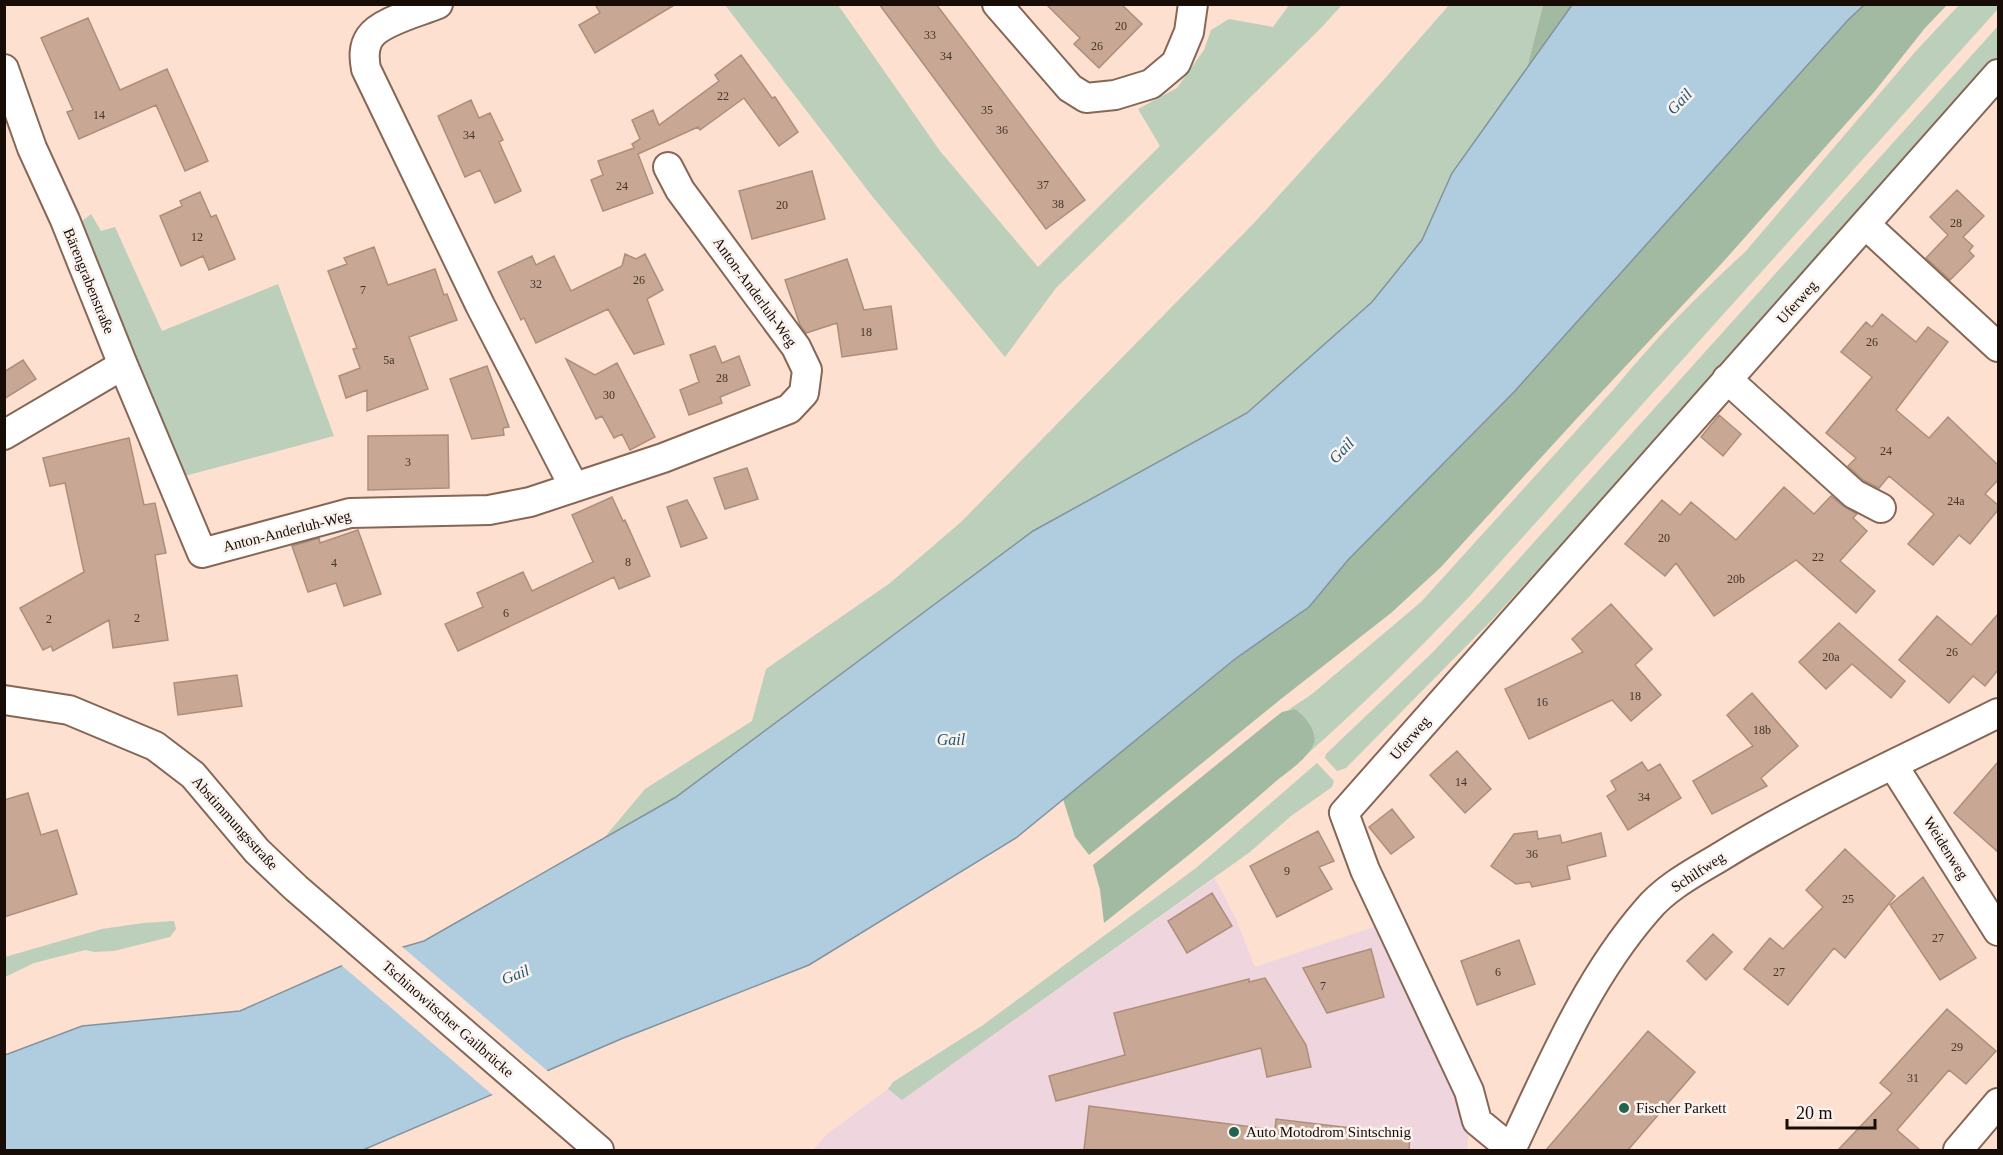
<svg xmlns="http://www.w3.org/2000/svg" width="2003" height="1155" viewBox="0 0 2003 1155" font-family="'Times New Roman',serif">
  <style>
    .industrial { fill: #efd5dd }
    .green { fill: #bbcfba }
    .forest { fill: #a3baa2 }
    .water { fill: #afcddf; stroke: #82939e; stroke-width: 1.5 }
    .pier { fill: #fde0d0 }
    .building { fill: #c8a794; stroke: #ae8e7b; stroke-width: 1.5 }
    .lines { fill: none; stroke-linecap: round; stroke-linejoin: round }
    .minor-casing { stroke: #866756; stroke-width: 32 }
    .minor { stroke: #fff; stroke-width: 28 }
    .poi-dot { fill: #246350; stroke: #faf2ee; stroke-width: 2 }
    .labels { text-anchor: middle; stroke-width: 5; stroke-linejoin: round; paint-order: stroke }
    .number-label { font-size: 12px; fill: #44342a }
    .street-label { font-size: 15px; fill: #180d06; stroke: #faf2ee }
    .poi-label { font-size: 15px; fill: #180d06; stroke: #faf2ee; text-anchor: start }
    .water-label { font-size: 16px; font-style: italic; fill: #225872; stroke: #faf2ee }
  </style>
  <rect width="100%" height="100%" fill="#fde0d0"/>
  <path class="industrial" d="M1215,878L1236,919L1255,967L1380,925L1469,1124L1467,1150H813L827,1134L888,1089L902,1100Z"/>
  <path class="green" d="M725,5H838L940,151L1038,267L1160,146L1138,109L1177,88L1204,50L1211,30L1229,19L1273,27L1289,5H1342L1320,29L1056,288L1005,357L872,196Z
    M1449,5H1543L1527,68L1452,173L1422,240L1372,302L1247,413L1033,531L676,797L604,838L645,789L752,721L766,669L890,583L961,522L1254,223L1380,84Z
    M1959,5H1998V9L1468,598C1415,653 1361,707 1304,757L1314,742L1294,709L1288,710L1312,694L1421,602L1614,389C1654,340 1699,294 1746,251L1915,52Z
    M1998,26V56L1776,301L1545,562L1489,623L1346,768L1337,771L1325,758L1326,754L1432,653L1482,600Z
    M91,214L101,231L115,227L162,331L278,284L334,436L181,477L81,222Z
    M1317,763L1334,781L1332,787L1291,816L1250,852L902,1100L888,1089L893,1082L983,1025L1196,868Z
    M174,921L176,929L170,937L114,951L94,952L85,950L34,963L5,977V957L102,929L143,923Z"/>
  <path class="forest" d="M1543,5H1572L1527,68Z
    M1864,5H1947L1925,28L1875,91L1723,262L1580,415L1441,567L1391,613L1281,699L1089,855L1075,837L1063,799L1235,659L1309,607L1348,560L1514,392L1848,20Z
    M1294,709C1303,713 1318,732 1314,743C1308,759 1287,772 1275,782C1220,831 1161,877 1104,923L1100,890L1093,865L1273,719L1282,712Z"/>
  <path class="water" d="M1572,5H1864L1848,20L1514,392L1348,560L1309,607L1235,659L1016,838L809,965L621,1039L363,1150H5V1055L82,1026L240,1011L348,963L424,941L676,797L1033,531L1247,413L1372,302L1422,240L1452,173Z"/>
  <path class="pier" d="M400,945L550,1073L495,1097L340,964Z"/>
  <path class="building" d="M595,4H676L595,53L579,25L600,13Z
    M879,4H936L1085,200L1046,229Z
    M1046,4H1121L1142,24L1099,68L1074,44L1080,38Z
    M88,18L120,90L167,69L208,161L185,171L156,105L79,139L67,112L73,110L41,38Z
    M741,55L772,98L775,97L798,132L779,146L744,98L700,130L698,127L638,154L653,193L603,211L591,180L603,175L598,161L634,148L632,144L640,139L632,120L653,110L659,125L719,81L715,75Z
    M471,100L479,118L490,113L503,140L499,142L521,191L495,203L480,170L465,177L438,116Z
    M812,171L825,219L752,239L739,191Z
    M1957,190L1984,216L1963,237L1973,246L1969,251L1974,256L1950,280L1926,258L1948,235L1930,217Z
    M200,192L211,217L216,215L235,259L209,270L203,256L181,266L160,216L182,206L180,201Z
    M374,247L388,285L435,269L444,295L447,294L457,320L409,337L428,389L367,411V390L346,398L339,376L360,368L353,349L357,348L328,271L347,264L344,258Z
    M625,254L636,259L645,254L663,290L647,299L664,344L634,354L608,309L536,343L524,318L521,320L498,272L532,256L536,265L554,256L571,291L622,266Z
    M847,259L864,310L891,306L897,349L842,357L837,323L806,333L800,325L785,280Z
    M1882,314L1916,342L1928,327L1948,342L1896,410L1929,438L1948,417L1998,465V480L1985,494L1998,505V510L1970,544L1959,535L1933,565L1908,544L1934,514L1889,476L1879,488L1863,480L1848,466L1856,458L1826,433L1872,377L1841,352L1866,322L1872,327Z
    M715,346L722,363L739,356L750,385L720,397L722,403L689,415L680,390L699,382L690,355Z
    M566,359L595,375L617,363L655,437L630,450L622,434L614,438L602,416L596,419Z
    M23,360L36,379L4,399V372Z
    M487,366L509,427L503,428L504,435L472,439L450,379Z
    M1719,415L1741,434L1723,456L1701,437Z
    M448,435L449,488L368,490V436Z
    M129,438L144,505L155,503L166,553L155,555L168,640L113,648L109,620L53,651L51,646L43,650L20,608L84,572L65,483L50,486L43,458Z
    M747,468L758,499L725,509L714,478Z
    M1784,487L1814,514L1831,496L1843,506L1857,514L1853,518L1867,531L1840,561L1875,591L1856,613L1796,560L1714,616L1676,563L1665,576L1625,544L1662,500L1680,515L1691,502L1736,540Z
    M612,497L623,521L625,520L650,576L619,589L614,577L458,651L445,624L483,607L477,593L523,572L532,591L593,562L572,515Z
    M687,500L707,538L681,547L667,507Z
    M358,530L381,594L344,606L336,583L308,592L292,546L319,538L320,543Z
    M1611,604L1652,649L1635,665L1661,695L1631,721L1612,700L1529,739L1505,689L1583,652L1572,639Z
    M1998,614V670L1985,686L1973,676L1949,703L1899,660L1937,616L1971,645Z
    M1839,623L1905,681L1891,698L1852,664L1826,689L1799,662Z
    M237,675L242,706L178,715L174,683Z
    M1752,693L1798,746L1761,778L1767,786L1712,814L1693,781L1753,746L1727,715Z
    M1457,751L1491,789L1465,813L1430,775Z
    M1642,762L1648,771L1660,764L1681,798L1628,830L1607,796L1616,790L1611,781Z
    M1998,762V852L1954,813Z
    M28,793L41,835L57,830L77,894L4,917V800Z
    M1392,809L1414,837L1391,854L1369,827Z
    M1318,831L1334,861L1319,867L1332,889L1277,917L1250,866Z
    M1537,831L1538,839L1560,835L1562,843L1601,833L1606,856L1567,866L1570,879L1532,887L1530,882L1516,884L1491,866L1514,834Z
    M1845,849L1895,896L1845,958L1834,948L1788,1005L1744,969L1770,938L1783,949L1823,907L1806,890Z
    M1923,877L1976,958L1940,980L1890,905Z
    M1212,893L1232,926L1187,953L1168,921Z
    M1713,934L1732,952L1706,980L1687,961Z
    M1519,940L1535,984L1477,1005L1461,961Z
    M1371,949L1384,997L1327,1013L1303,968Z
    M1265,978L1306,1045L1311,1067L1267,1077L1261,1048L1056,1101L1049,1076L1125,1055L1114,1013L1249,979V982Z
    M1947,1009L1996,1051L1966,1084L1949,1070L1897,1130L1920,1150H1838L1892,1093L1880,1083Z
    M1648,1031L1695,1072L1628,1150H1546Z
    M1089,1106L1275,1130L1276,1119L1410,1135L1409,1150H1084Z"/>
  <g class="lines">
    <defs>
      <path id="minor" d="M438,4C419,12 381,21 370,37C363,47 364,58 366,69L480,305L574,487
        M997,4L1070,88L1086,98L1115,95L1151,84L1176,63L1189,32L1193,4
        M4,69L32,148L65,220L123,365L4,435
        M1866,225L1998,347
        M123,365L202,553L350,513L489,510L530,502L663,458L789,409L804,393L807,370L796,347L680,190L668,167
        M1727,379L1854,494L1881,508
        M4,700L69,710L155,746L193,775L257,851L296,888L599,1150
        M1893,765L1998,931
        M1511,1149L1477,1121L1469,1091L1365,870L1344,813L1998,74
        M1511,1150C1550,1068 1586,980 1647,910C1666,887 1695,872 1720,857C1807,803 1906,759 1998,713
        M1958,1150L1998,1103"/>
    </defs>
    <use href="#minor" class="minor-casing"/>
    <use href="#minor" class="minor"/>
  </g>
  <g class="poi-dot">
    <circle cx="1624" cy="1108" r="6"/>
    <circle cx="1234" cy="1132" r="6"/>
  </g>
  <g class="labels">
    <g class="number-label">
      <text x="1121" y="30">20</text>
      <text x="930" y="39">33</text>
      <text x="1097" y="50">26</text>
      <text x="946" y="60">34</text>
      <text x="723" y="100">22</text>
      <text x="987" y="114">35</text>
      <text x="99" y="119">14</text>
      <text x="1002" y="134">36</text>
      <text x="469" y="139">34</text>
      <text x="1043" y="189">37</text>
      <text x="622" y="190">24</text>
      <text x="1058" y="208">38</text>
      <text x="782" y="209">20</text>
      <text x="1956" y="227">28</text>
      <text x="197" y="241">12</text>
      <text x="639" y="284">26</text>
      <text x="536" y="288">32</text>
      <text x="363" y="294">7</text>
      <text x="866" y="336">18</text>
      <text x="1872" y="346">26</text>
      <text x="389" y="364">5a</text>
      <text x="722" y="382">28</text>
      <text x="609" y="399">30</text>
      <text x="1886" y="455">24</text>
      <text x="408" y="466">3</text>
      <text x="1956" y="505">24a</text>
      <text x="1664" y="542">20</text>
      <text x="1818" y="561">22</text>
      <text x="628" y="566">8</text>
      <text x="334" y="567">4</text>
      <text x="1736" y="583">20b</text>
      <text x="506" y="617">6</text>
      <text x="137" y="622">2</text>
      <text x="49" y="623">2</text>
      <text x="1952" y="656">26</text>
      <text x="1831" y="661">20a</text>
      <text x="1635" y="700">18</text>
      <text x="1542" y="706">16</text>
      <text x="1762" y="734">18b</text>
      <text x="1461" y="786">14</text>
      <text x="1644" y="801">34</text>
      <text x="1532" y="858">36</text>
      <text x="1287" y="875">9</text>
      <text x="1848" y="903">25</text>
      <text x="1938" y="942">27</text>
      <text x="1498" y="976">6</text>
      <text x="1779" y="976">27</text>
      <text x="1323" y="990">7</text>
      <text x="1957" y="1051">29</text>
      <text x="1913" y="1082">31</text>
    </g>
    <g class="street-label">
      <text transform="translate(89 281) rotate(68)" y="5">Bärengrabenstraße</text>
      <text transform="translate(755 292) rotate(54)" y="5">Anton-Anderluh-Weg</text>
      <text transform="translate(1797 302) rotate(-48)" y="5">Uferweg</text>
      <text transform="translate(287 531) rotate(-14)" y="5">Anton-Anderluh-Weg</text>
      <text transform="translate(1410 738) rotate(-49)" y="5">Uferweg</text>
      <text transform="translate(235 823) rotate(48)" y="5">Abstimmungsstraße</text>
      <text transform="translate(1946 848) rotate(58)" y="5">Weidenweg</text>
      <text transform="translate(1698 872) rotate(-33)" y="5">Schilfweg</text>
      <text transform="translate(448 1019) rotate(41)" y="5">Tschinowitscher Gailbrücke</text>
    </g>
    <g class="poi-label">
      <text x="1636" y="1113">Fischer Parkett</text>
      <text x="1246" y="1137">Auto Motodrom Sintschnig</text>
    </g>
    <g class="water-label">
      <text transform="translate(1679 101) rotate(-46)" y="6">Gail</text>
      <text transform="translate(1341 450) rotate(-46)" y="6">Gail</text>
      <text x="951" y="745">Gail</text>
      <text transform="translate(515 974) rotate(-21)" y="6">Gail</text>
    </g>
  </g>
  <rect width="2003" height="1155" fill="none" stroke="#180d06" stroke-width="12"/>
  <path d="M1787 1119v9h88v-9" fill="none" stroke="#180d06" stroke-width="3"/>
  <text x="1796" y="1119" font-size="18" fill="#180d06" stroke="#faf2ee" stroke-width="4.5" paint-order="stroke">20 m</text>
</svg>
